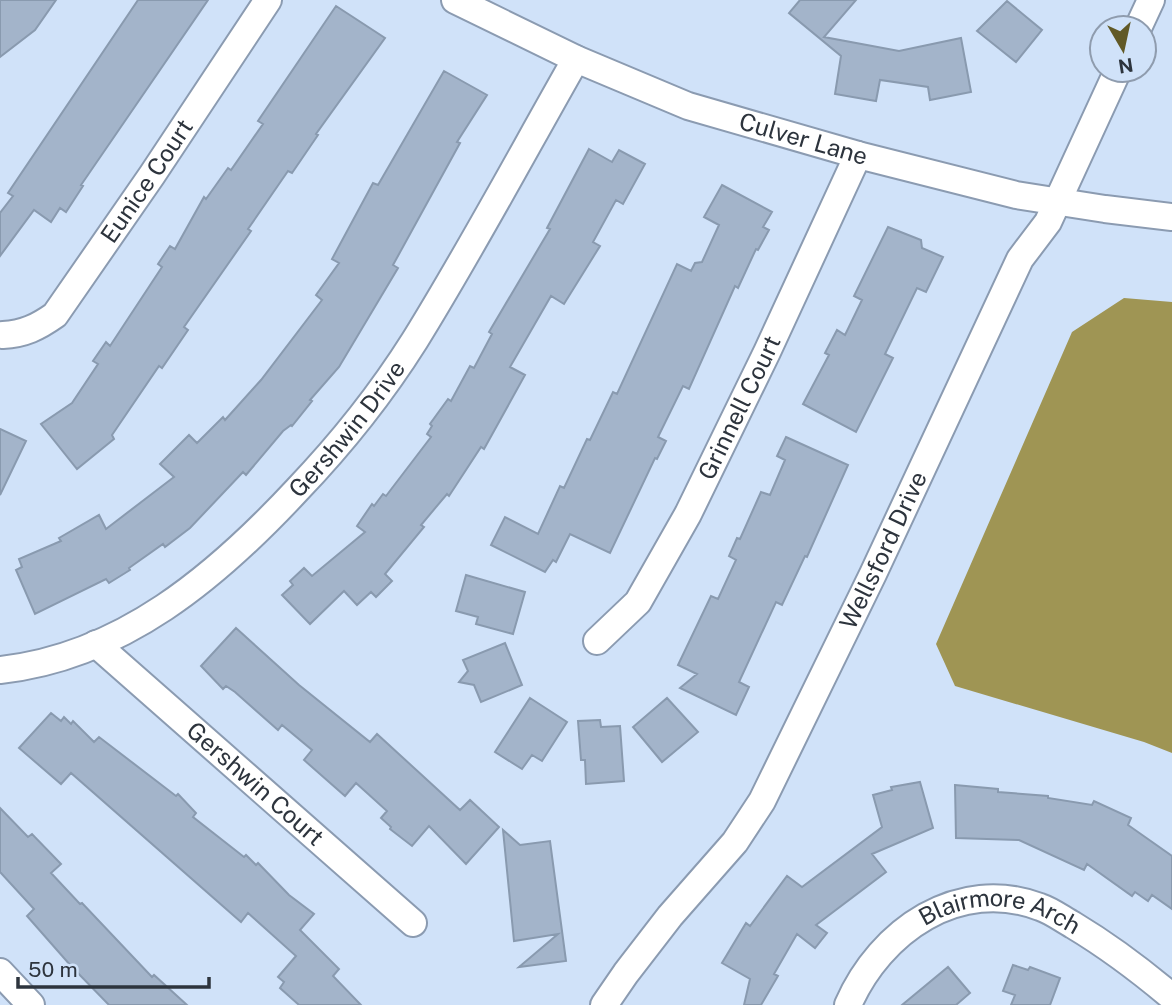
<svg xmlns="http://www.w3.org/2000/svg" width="1172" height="1005" viewBox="0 0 1172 1005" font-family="'Public Sans',sans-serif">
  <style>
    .water { fill: #9f9554 }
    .building { fill: #a3b4ca; stroke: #899aaf; stroke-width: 2 }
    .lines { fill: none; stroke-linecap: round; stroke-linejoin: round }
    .minor-casing { stroke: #8b9bb1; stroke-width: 30 }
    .minor { stroke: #fff; stroke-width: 26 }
    .labels { text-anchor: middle; stroke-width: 7; stroke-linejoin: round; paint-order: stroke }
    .street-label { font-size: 24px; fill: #2d343d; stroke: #d0e2f9 }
  </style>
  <rect width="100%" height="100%" fill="#d0e2f9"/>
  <path class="water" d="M1124,298L1172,302V753L1144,742L955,686L936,644L1072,332Z"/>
  <path class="building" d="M0,0H56L35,30L0,57Z
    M138,0H208L81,185L83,186L66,212L60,208L51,222L34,210L0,256V213L13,196L8,193Z
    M800,0H856L824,37L899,51L961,38L971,92L930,100L928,87L880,80L876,101L835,94L841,56L789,13Z
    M1007,1L1042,30L1016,62L977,31Z
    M336,6L385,38L316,134L318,135L292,173L288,171L248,229L251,231L184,327L188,330L162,368L159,366L112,435L114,439L77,469L41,424L72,403L98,364L93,361L106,342L110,346L162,267L158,264L170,246L175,249L204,197L206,199L228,168L231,170L263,124L258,121Z
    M444,71L487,95L457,142L460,143L393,265L398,268L339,367L310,400L312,401L292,426L291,425L283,431L246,475L243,472L190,528L165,547L163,544L129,568L130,570L109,583L106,579L35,614L16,570L22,567L19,559L61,541L59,538L99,515L106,529L174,477L160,464L189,435L197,443L223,417L225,420L261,380L322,300L316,295L339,263L332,259L373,183L378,185Z
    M589,149L612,162L619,150L645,164L623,204L616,200L593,242L600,246L564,304L551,296L510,367L525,375L484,449L481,447L449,496L447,494L421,525L424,527L385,574L392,581L376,597L371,592L357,605L344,591L310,624L282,595L293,585L290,581L304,568L312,576L365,532L357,526L372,504L374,506L383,494L386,496L431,437L427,434L432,426L430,424L448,399L451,401L470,366L474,368L492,334L489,332L550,229L547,228Z
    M722,185L772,212L763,227L769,230L758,250L756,249L738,288L735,286L689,389L683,386L658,437L666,441L657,459L655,458L610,553L570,534L556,562L553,560L545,572L491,545L505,517L538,534L560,486L564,488L587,439L590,440L613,392L617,394L677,264L691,271L695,263L702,262L719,225L704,217Z
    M888,227L921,240L922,248L943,257L926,292L917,288L885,354L893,358L856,432L803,404L829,355L825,353L837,330L845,335L862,300L854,296Z
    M0,429L26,441L0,495Z
    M786,437L848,465L807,557L805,556L782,605L776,602L739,682L749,687L736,715L680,688L697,674L678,665L711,596L718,599L736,560L729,556L737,538L740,539L761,492L770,495L785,460L777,456Z
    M466,575L525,592L513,634L476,624L478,617L456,611Z
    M236,628L299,685L370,742L377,734L460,810L470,800L499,827L466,864L429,826L412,846L390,829L391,827L381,818L387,811L356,783L345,796L304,760L312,750L282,725L278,730L235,692L226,686L223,689L201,666Z
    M505,643L522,685L481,702L474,685L459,682L468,671L463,660Z
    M530,698L567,722L542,761L532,755L522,769L495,752Z
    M667,698L698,732L662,762L633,727Z
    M51,713L61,721L64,717L71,724L73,721L94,742L99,737L176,796L178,794L196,813L193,817L244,857L246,855L256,865L258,863L289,895L314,914L300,930L339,969L333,976L361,1005H299L280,988L284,982L278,977L296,956L248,913L241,922L71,773L61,784L19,748Z
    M600,720L601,727L620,726L624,781L586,784L585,760H581L578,721Z
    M920,782L933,828L872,854L886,872L816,925L827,933L815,948L797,934L774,974L778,976L761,1005H744L750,979L722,963L746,923L750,926L787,876L802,887L882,827L873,795L892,790L891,787Z
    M955,785L998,789V792L1048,796V798L1092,805L1094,801L1131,818L1128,825L1172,856V909L1152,895L1148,901L1135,892L1132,896L1087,864L1084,870L1019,840L956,838Z
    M0,808L28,837L32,834L61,864L51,873L80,904L82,903L152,977L154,975L187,1005H109L71,966L27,916L34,909L0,872Z
    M503,830L520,845L550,841L566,961L519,967L558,934L514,941Z
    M1013,965L1028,970L1030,967L1060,978L1050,1005H1011L1015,995L1003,991Z
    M948,967L970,993L956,1005H902Z"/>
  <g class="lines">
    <defs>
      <g id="minor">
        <path id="s1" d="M455,0L576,59L688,106L858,155L1016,195L1105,209L1172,217"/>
        <path d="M1138,28L1151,0"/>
        <path id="s2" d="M3,335C24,334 38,327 55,315L152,175L268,0"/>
        <path id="s3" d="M597,641L638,602L688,514L767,352L858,155"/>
        <path id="s4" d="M96,644L413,923"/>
        <path id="s5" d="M0,670C122,657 217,576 297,490C341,444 381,394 415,340C472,248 523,152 576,59"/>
        <path d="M0,972L31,1005"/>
        <path id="s6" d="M604,1005L626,973L670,916L735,842L762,801L873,574L1020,259L1048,222L1118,70"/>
        <path id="s7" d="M848,1005C880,931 959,876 1040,907C1052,911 1062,919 1073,925C1108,946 1140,970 1172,997"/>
      </g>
    </defs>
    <use href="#minor" class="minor-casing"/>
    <use href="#minor" class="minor"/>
  </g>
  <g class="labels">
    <g class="street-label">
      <text dy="8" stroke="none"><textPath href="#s1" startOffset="376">Culver Lane</textPath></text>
      <text dy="8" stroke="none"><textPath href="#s2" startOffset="219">Eunice Court</textPath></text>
      <text dy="8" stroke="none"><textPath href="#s3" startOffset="276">Grinnell Court</textPath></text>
      <text dy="8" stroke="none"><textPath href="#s5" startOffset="434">Gershwin Drive</textPath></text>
      <text dy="8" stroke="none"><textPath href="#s6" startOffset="537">Wellsford Drive</textPath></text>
      <text dy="8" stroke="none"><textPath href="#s4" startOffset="212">Gershwin Court</textPath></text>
      <text dy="8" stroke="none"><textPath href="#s7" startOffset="198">Blairmore Arch</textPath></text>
    </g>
  </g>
  <g transform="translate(1123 49) rotate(171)"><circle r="33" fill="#d0e2f9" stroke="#8f9cae" stroke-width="2"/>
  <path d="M0-5L12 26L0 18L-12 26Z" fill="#615926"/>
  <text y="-10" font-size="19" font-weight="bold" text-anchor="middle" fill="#2d343d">N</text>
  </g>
  <path d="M18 977v10h191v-10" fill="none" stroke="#2d343d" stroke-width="3.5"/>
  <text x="28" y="977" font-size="21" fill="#2d343d" stroke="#d0e2f9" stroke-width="5" paint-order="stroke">50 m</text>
</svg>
